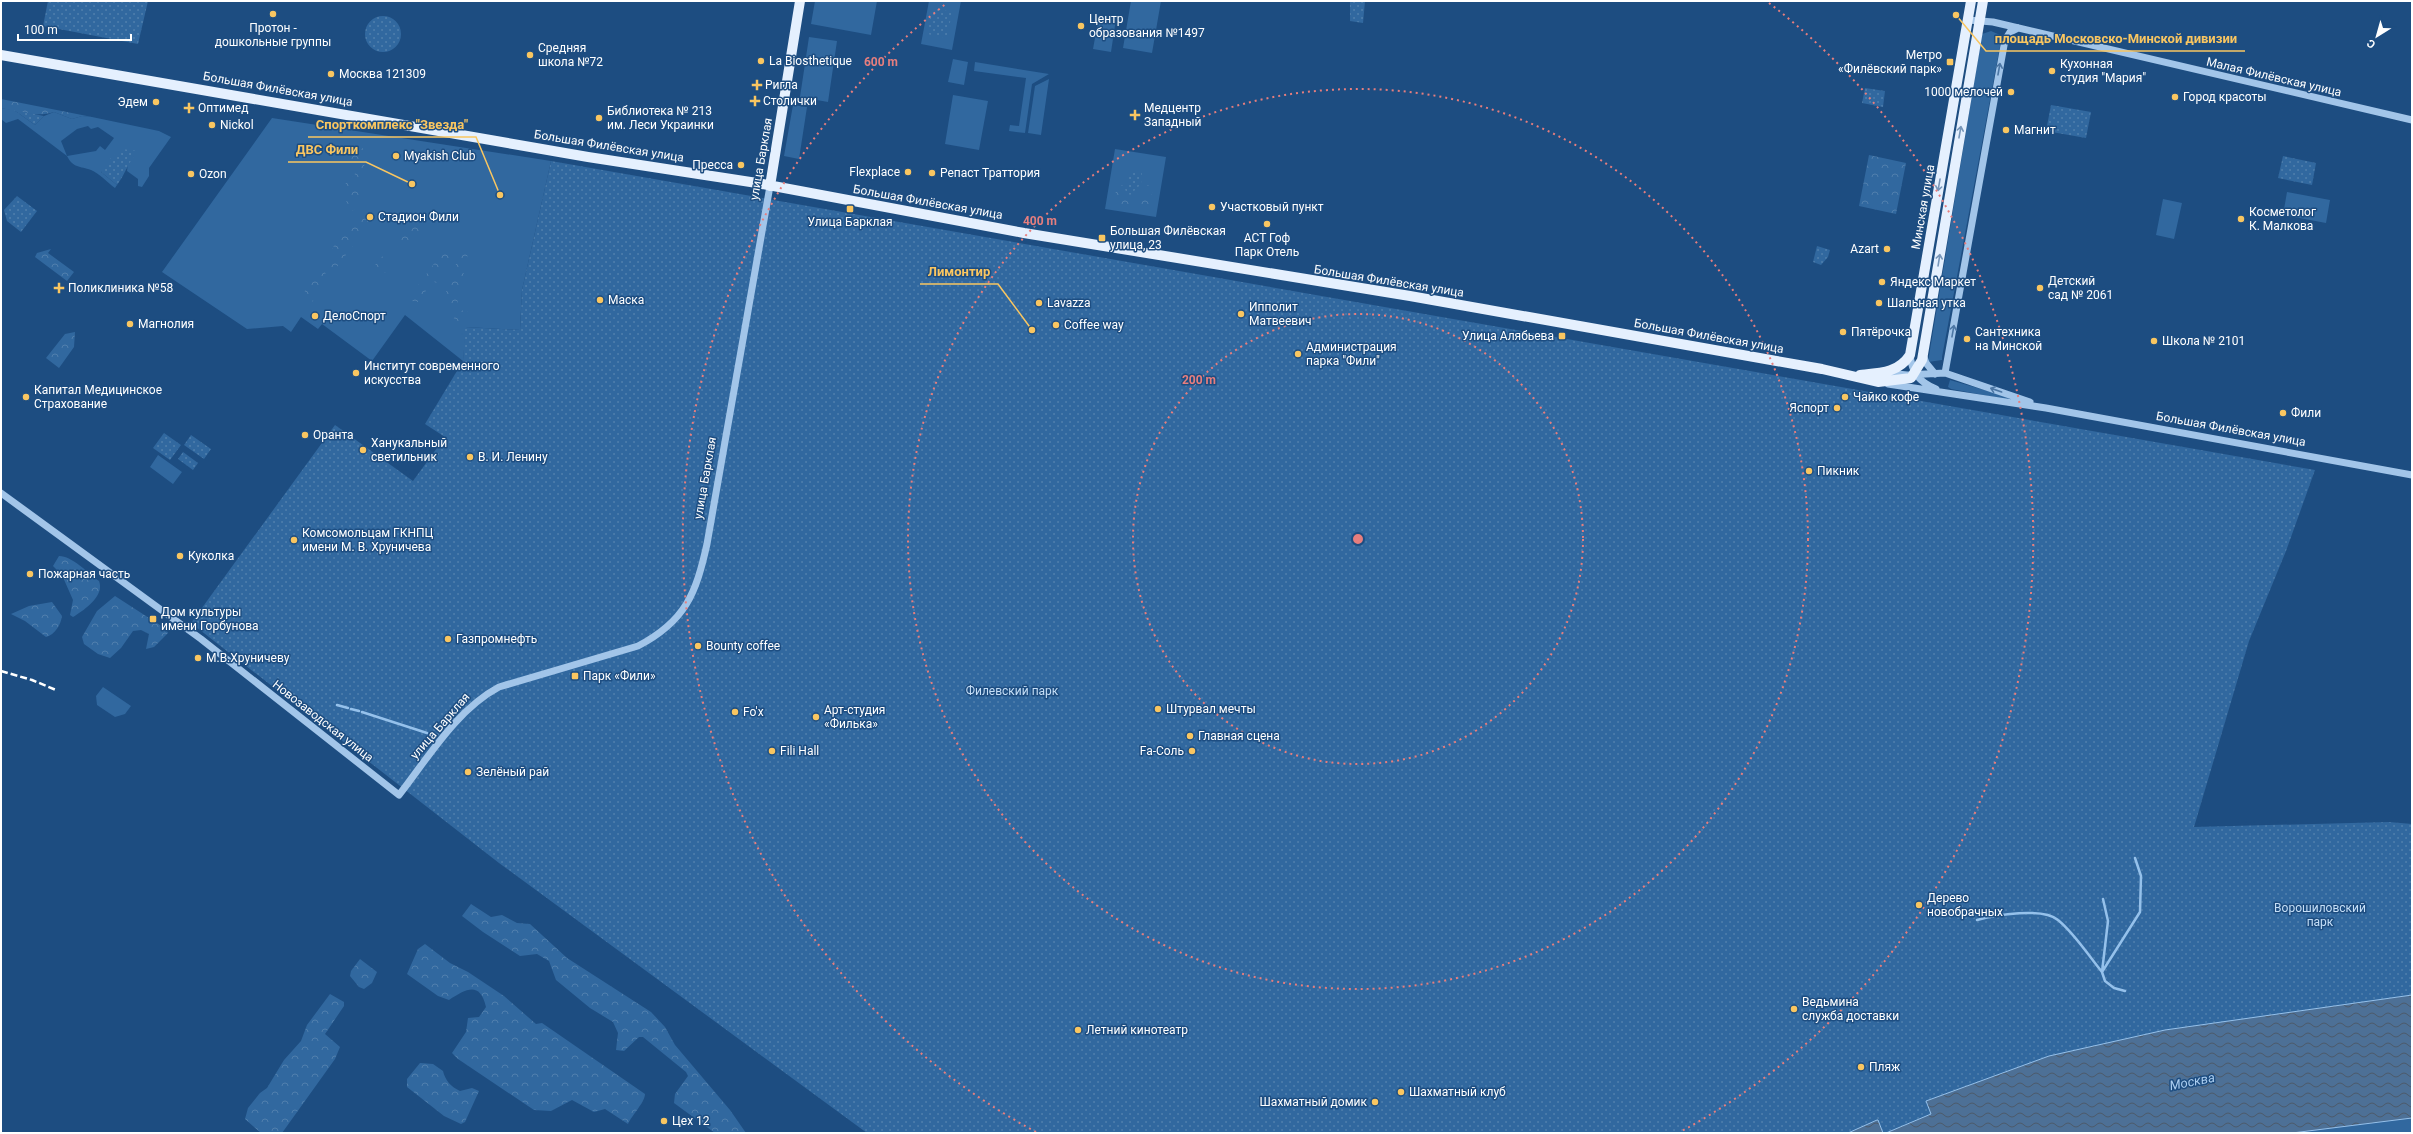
<svg xmlns="http://www.w3.org/2000/svg" width="2413" height="1134" viewBox="0 0 2413 1134" font-family="Roboto,sans-serif">
  <style>
    .green { fill: #31689f; fill-rule: evenodd }
    .forest { fill: url(#forest-crowns) }
    .park { fill: url(#park-dots) }
    .water { fill: url(#water-waves); stroke: #95c1eb }
    .lines { fill: none; stroke-linecap: round; stroke-linejoin: round }
    .stream { stroke: #95c1eb; stroke-width: 2.5 }
    .minor { stroke: #a2c5e9; stroke-width: 7 }
    .major { stroke: #e5f0fe; stroke-width: 10 }
    .rail { stroke: #fff; stroke-width: 2.5; stroke-dasharray: 7 3; stroke-linecap: butt }
    .oneway { stroke: #4c77a5 }
    .oneway2 { stroke: #7796b9 }
    .ring { fill: none; stroke: #e67e7e; stroke-width: 2; stroke-dasharray: 2 4 }
    .poi-dot { fill: #f9c661; stroke: #1d4d81; stroke-width: 1.5 }
    .labels { text-anchor: middle; stroke-width: 3; stroke-linejoin: round; paint-order: stroke }
    .poi-label { font-size: 12px; fill: #fff; stroke: #1d4d81; text-anchor: start }
    .street-label { font-size: 12px; fill: #fff; stroke: #1d4d81 }
    .park-label { font-size: 12px; fill: #c6dff7; stroke: #1d4d81 }
    .water-label { font-size: 13px; font-style: italic; fill: #adcff1; stroke: #1d4d81 }
    .centre { fill: #e67e7e; stroke: #1d4d81; stroke-width: 2 }
    .ring-label { font-size: 12px; text-anchor: middle; font-weight: bold; fill: #e67e7e; stroke: #1d4d81; stroke-width: 3; stroke-linejoin: round; paint-order: stroke }
    .leader { fill: none; stroke: #f9c661; stroke-width: 1.5 }
    .callout-dot { fill: #f9c661; stroke: #1d4d81; stroke-width: 1.5 }
    .callout-label { font-size: 13px; text-anchor: middle; font-weight: bold; fill: #f9c661; stroke: #1d4d81; stroke-width: 3; stroke-linejoin: round; paint-order: stroke }
  </style>
  <defs>
    <pattern id="forest-crowns" width="20" height="18" patternUnits="userSpaceOnUse"><rect width="20" height="18" fill="#31689f"/><path d="M2 6a3 3 0 1 1 6 0M12 15a3 3 0 1 1 6 0" fill="none" stroke="#507fad"/></pattern>
    <pattern id="park-dots" width="8" height="8" patternUnits="userSpaceOnUse"><rect width="8" height="8" fill="#31689f"/><path d="M2 2h.1M6 6h.1" fill="none" stroke="#507fad" stroke-width="1.8" stroke-linecap="round"/></pattern>
    <pattern id="water-waves" width="16" height="10" patternUnits="userSpaceOnUse"><rect width="16" height="10" fill="#4d7096"/><path d="M0 5q4-4 8 0t8 0" fill="none" stroke="#4c5a6a"/></pattern>
  </defs>
  <rect width="100%" height="100%" fill="#1d4d81"/>
  <path class="green" d="M815,1H877L871,35L811,24Z
    M929,1H961L952,50L921,44Z
    M1131,1H1161L1152,53L1123,48Z
    M1099,16L1116,19L1111,52L1093,49Z
    M1991,31L2000,35L2001,41L1942,357V360L1928,362L1982,34Z
    M809,37L837,41L828,102L800,97Z
    M953,59L968,62L964,85L948,82Z
    M975,62L1049,74L1032,84L1025,133L1009,131L1010,125L1019,126L1026,78L974,71Z
    M1049,79L1041,135L1028,133L1035,86Z
    M953,95L988,101L979,150L945,144Z
    M793,105L807,107L799,159L784,156Z
    M1,108L14,110L35,125L44,116L54,112L72,119L82,116L92,117L159,131L171,137L149,168V176L142,187L138,186V179L127,171L128,163L137,151L101,172L117,185L115,188C108,183 99,173 91,170C80,166 73,168 67,156L18,119L6,123L1,119ZM88,126L91,129L98,127L114,138L105,150L100,146L96,151L67,156L61,141L77,129Z
    M272,118L551,161L522,290L520,330L466,327L463,361L405,315L372,361L322,324L318,329L301,317L291,332L283,326L247,329L162,272Z
    M1115,149L1166,157L1156,217L1105,209Z
    M2287,192L2330,200L2326,223L2283,215Z
    M2163,199L2182,203L2174,239L2156,235Z
    M1950,380L2012,398L2010,400L1951,389L1948,387Z
    M158,455L182,472L173,484L150,467Z
    M103,687L131,706L125,714L115,717L97,705L96,696Z
    M2412,1118V1133H2292Z"/>
  <path class="forest" d="M1,99L92,117L82,116L72,119L54,112C37,118 18,111 1,108Z
    M356,146L367,150L357,207L352,211C343,200 339,181 355,176L354,164L342,153L345,147Z
    M1869,155L1906,163L1896,214L1859,206Z
    M1120,183L1123,186V192L1133,197L1139,195L1145,186L1149,185L1153,190L1151,196L1152,206L1149,210L1138,206L1133,208L1117,203L1114,196Z
    M367,218L371,226L368,232L365,230L336,268L331,269L327,265C329,255 343,223 354,219C358,218 363,219 367,218Z
    M410,222H417L422,228L402,252L397,245L403,229Z
    M470,244L456,309L472,313L470,323L462,325L450,315L446,290C462,278 448,252 470,244Z
    M51,249L48,253L74,272L67,281L35,257L37,253Z
    M445,249L449,253L451,261L445,268L439,271L440,276L436,283L433,281L418,302L412,301L410,296Z
    M382,256L390,269L387,272L378,274L372,269Z
    M319,270H324L328,279L312,302L306,301C302,287 308,279 319,270Z
    M75,332L74,347L59,368L46,358L65,334Z
    M59,556C72,556 88,573 99,581C105,596 84,610 73,617L70,615L73,600L62,575L53,566Z
    M115,596L166,629L168,633L154,647L146,649L149,634L141,630L133,631L121,648L110,658L98,654L84,644L82,637L97,611Z
    M52,602L62,616C61,624 55,635 46,637L25,621L11,614L29,606Z
    M471,904L491,917L502,915L517,923L530,924L567,958L651,1012L665,1027L675,1045L730,1110L746,1133H715L674,1103L675,1094L688,1076L686,1072L643,1037H639L624,1051L616,1050L618,1033L613,1022L590,1008L556,980L549,961L537,954L520,956L483,932L462,916Z
    M425,944L450,963L468,972L504,996L536,1024L542,1023L645,1094C645,1102 632,1115 628,1124L605,1109L594,1112L572,1100L551,1111L534,1110L458,1059L452,1053L466,1032L468,1018L479,1017L486,1007C480,981 466,989 449,1000L438,996L407,974L418,949Z
    M360,959L377,972L372,983L364,989L359,987L350,976L351,971Z
    M330,994L344,1002V1006L325,1034L340,1047L335,1059L282,1133H261L245,1119L248,1108L260,1093L267,1088L284,1060L301,1041L307,1025Z
    M420,1063L433,1064L443,1071C445,1080 451,1087 460,1091L472,1088L479,1091L465,1122L461,1124L444,1116L407,1087V1079Z"/>
  <path class="park" d="M48,1H148L138,44L43,26Z
    M1350,1H1365L1363,23L1350,21Z
    M932,8L952,12L947,38L927,34Z
    M365 34a18 18 0 1 1 36 0a18 18 0 1 1-36 0Z
    M1865,88L1885,91L1883,107L1862,103Z
    M2051,105L2091,112L2086,138L2046,131Z
    M14,110L44,116L35,125Z
    M122,149L138,151C128,162 126,173 117,185L101,172L111,158Z
    M2283,156L2316,163L2312,185L2278,178Z
    M551,161L2315,470L2286,551L2249,641L2194,827L2389,822L2412,824V995L2165,1030L2049,1056L1926,1101L1931,1114L1886,1133H1883L1877,1120L1848,1133H867L499,863L191,623L335,425L413,481L445,437L425,424L463,361L465,327L520,330L522,290Z
    M1130,172H1142L1141,184L1130,195L1125,190Z
    M17,196L37,211L21,232L7,221L4,210Z
    M1817,246L1830,250L1828,257L1821,265L1813,262Z
    M164,433L181,445L170,460L153,448Z
    M191,435L211,449L204,459L184,445Z
    M183,452L198,463L193,470L178,459Z"/>
  <path class="water" d="M2412,995V1118L2292,1133H1886L1931,1114L1926,1101L2049,1056L2165,1030Z
    M1878,1120L1883,1133H1848L1877,1120Z"/>
  <g class="lines">
    <path class="stream" d="M337,705L348,708
      M351,709L359,711
      M362,712L427,733
      M2103,899L2108,921L2102,972L2105,981L2114,988L2125,991
      M1977,920C1995,915 2043,907 2058,920C2075,934 2088,955 2102,972L2140,912L2141,876L2135,858"/>
    <path class="minor" d="M1968,20L1993,22L2412,120
      M1923,354L1926,363L1935,374
      M1910,355C1912,373 1919,382 1936,389
      M1888,373L1907,375L1945,373L2030,402
      M1945,373L2005,40L2010,32L2018,28
      M1888,384L2046,408L2412,475
      M1,493L201,639L399,795C428,758 456,710 499,687L638,646C686,621 696,593 707,544L770,186"/>
    <path class="major" d="M1,55L588,157L757,183L1024,233L1410,296L1822,369L1878,382L1911,378L1922,360L1983,1
      M770,186L800,1
      M1860,375C1881,373 1898,373 1910,355L1971,1"/>
    <path class="rail" d="M1,671L32,680L56,690"/>
  </g>
  <defs><path id="oneway-shaft" d="M-6 0H5M1.5-3L5.5 0L1.5 3" fill="none" stroke-width="1.6" stroke-linecap="round" stroke-linejoin="round"/></defs>
  <g class="oneway">
    <use href="#oneway-shaft" transform="translate(1999 69) rotate(-80)"/>
    <use href="#oneway-shaft" transform="translate(1953 331) rotate(-80)"/>
    <use href="#oneway-shaft" transform="translate(1996 390) rotate(-161)"/>
  </g>
  <g class="oneway2">
    <use href="#oneway-shaft" transform="translate(1960 132) rotate(-80)"/>
    <use href="#oneway-shaft" transform="translate(1939 185) rotate(100)"/>
    <use href="#oneway-shaft" transform="translate(1939 260) rotate(-81)"/>
  </g>
  <g class="ring">
    <circle cx="1358" cy="539" r="225"/>
    <circle cx="1358" cy="539" r="450"/>
    <path d="M1036 1132A675 675 0 0 1 947 3M1769 3A675 675 0 0 1 1680 1132"/>
  </g>
  <g class="poi-dot">
    <circle cx="273" cy="14" r="4"/>
    <circle cx="1081" cy="26" r="4"/>
    <circle cx="530" cy="55" r="4"/>
    <circle cx="761" cy="61" r="4"/>
    <rect x="1946" y="58" width="8" height="8" rx="2"/>
    <circle cx="2052" cy="71" r="4"/>
    <circle cx="331" cy="74" r="4"/>
    <path d="M755 79h4v4h4v4h-4v4h-4v-4h-4v-4h4z"/>
    <circle cx="2011" cy="92" r="4"/>
    <circle cx="2175" cy="97" r="4"/>
    <path d="M753 95h4v4h4v4h-4v4h-4v-4h-4v-4h4z"/>
    <circle cx="156" cy="102" r="4"/>
    <path d="M187 102h4v4h4v4h-4v4h-4v-4h-4v-4h4z"/>
    <path d="M1133 109h4v4h4v4h-4v4h-4v-4h-4v-4h4z"/>
    <circle cx="599" cy="118" r="4"/>
    <circle cx="212" cy="125" r="4"/>
    <circle cx="2006" cy="130" r="4"/>
    <circle cx="396" cy="156" r="4"/>
    <circle cx="741" cy="165" r="4"/>
    <circle cx="908" cy="172" r="4"/>
    <circle cx="932" cy="173" r="4"/>
    <circle cx="191" cy="174" r="4"/>
    <circle cx="1212" cy="207" r="4"/>
    <rect x="846" y="205" width="8" height="8" rx="2"/>
    <circle cx="370" cy="217" r="4"/>
    <circle cx="2241" cy="219" r="4"/>
    <circle cx="1267" cy="224" r="4"/>
    <rect x="1098" y="234" width="8" height="8" rx="2"/>
    <circle cx="1887" cy="249" r="4"/>
    <circle cx="1882" cy="282" r="4"/>
    <path d="M57 282h4v4h4v4h-4v4h-4v-4h-4v-4h4z"/>
    <circle cx="2040" cy="288" r="4"/>
    <circle cx="600" cy="300" r="4"/>
    <circle cx="1039" cy="303" r="4"/>
    <circle cx="1879" cy="303" r="4"/>
    <circle cx="1241" cy="314" r="4"/>
    <circle cx="315" cy="316" r="4"/>
    <circle cx="130" cy="324" r="4"/>
    <circle cx="1056" cy="325" r="4"/>
    <circle cx="1843" cy="332" r="4"/>
    <rect x="1558" y="332" width="8" height="8" rx="2"/>
    <circle cx="1967" cy="339" r="4"/>
    <circle cx="2154" cy="341" r="4"/>
    <circle cx="1298" cy="354" r="4"/>
    <circle cx="356" cy="373" r="4"/>
    <circle cx="26" cy="397" r="4"/>
    <circle cx="1845" cy="397" r="4"/>
    <circle cx="1837" cy="408" r="4"/>
    <circle cx="2283" cy="413" r="4"/>
    <circle cx="305" cy="435" r="4"/>
    <circle cx="363" cy="450" r="4"/>
    <circle cx="470" cy="457" r="4"/>
    <circle cx="1809" cy="471" r="4"/>
    <circle cx="294" cy="540" r="4"/>
    <circle cx="180" cy="556" r="4"/>
    <circle cx="30" cy="574" r="4"/>
    <rect x="149" y="615" width="8" height="8" rx="2"/>
    <circle cx="448" cy="639" r="4"/>
    <circle cx="698" cy="646" r="4"/>
    <circle cx="198" cy="658" r="4"/>
    <rect x="571" y="672" width="8" height="8" rx="2"/>
    <circle cx="1158" cy="709" r="4"/>
    <circle cx="735" cy="712" r="4"/>
    <circle cx="816" cy="717" r="4"/>
    <circle cx="1190" cy="736" r="4"/>
    <circle cx="772" cy="751" r="4"/>
    <circle cx="1192" cy="751" r="4"/>
    <circle cx="468" cy="772" r="4"/>
    <circle cx="1919" cy="905" r="4"/>
    <circle cx="1794" cy="1009" r="4"/>
    <circle cx="1078" cy="1030" r="4"/>
    <circle cx="1861" cy="1067" r="4"/>
    <circle cx="1401" cy="1092" r="4"/>
    <circle cx="1375" cy="1102" r="4"/>
    <circle cx="664" cy="1121" r="4"/>
  </g>
  <g class="labels">
    <g class="poi-label">
      <text x="1089" y="23">Центр<tspan x="1089" dy="14">образования №1497</tspan></text>
      <text x="273" y="32" text-anchor="middle">Протон -<tspan x="273" dy="14">дошкольные группы</tspan></text>
      <text x="538" y="52">Средняя<tspan x="538" dy="14">школа №72</tspan></text>
      <text x="1942" y="59" text-anchor="end">Метро<tspan x="1942" dy="14">«Филёвский парк»</tspan></text>
      <text x="769" y="65">La Biosthetique</text>
      <text x="2060" y="68">Кухонная<tspan x="2060" dy="14">студия "Мария"</tspan></text>
      <text x="339" y="78">Москва 121309</text>
      <text x="765" y="89">Ригла</text>
      <text x="2003" y="96" text-anchor="end">1000 мелочей</text>
      <text x="2183" y="101">Город красоты</text>
      <text x="763" y="105">Столички</text>
      <text x="148" y="106" text-anchor="end">Эдем</text>
      <text x="198" y="112">Оптимед</text>
      <text x="1144" y="112">Медцентр<tspan x="1144" dy="14">Западный</tspan></text>
      <text x="607" y="115">Библиотека № 213<tspan x="607" dy="14">им. Леси Украинки</tspan></text>
      <text x="220" y="129">Nickol</text>
      <text x="2014" y="134">Магнит</text>
      <text x="404" y="160">Myakish Club</text>
      <text x="733" y="169" text-anchor="end">Пресса</text>
      <text x="900" y="176" text-anchor="end">Flexplace</text>
      <text x="940" y="177">Репаст Траттория</text>
      <text x="199" y="178">Ozon</text>
      <text x="1220" y="211">Участковый пункт</text>
      <text x="2249" y="216">Косметолог<tspan x="2249" dy="14">К. Малкова</tspan></text>
      <text x="378" y="221">Стадион Фили</text>
      <text x="850" y="226" text-anchor="middle">Улица Барклая</text>
      <text x="1110" y="235">Большая Филёвская<tspan x="1110" dy="14">улица, 23</tspan></text>
      <text x="1267" y="242" text-anchor="middle">АСТ Гоф<tspan x="1267" dy="14">Парк Отель</tspan></text>
      <text x="1879" y="253" text-anchor="end">Azart</text>
      <text x="2048" y="285">Детский<tspan x="2048" dy="14">сад № 2061</tspan></text>
      <text x="1890" y="286">Яндекс Маркет</text>
      <text x="68" y="292">Поликлиника №58</text>
      <text x="608" y="304">Маска</text>
      <text x="1047" y="307">Lavazza</text>
      <text x="1887" y="307">Шальная утка</text>
      <text x="1249" y="311">Ипполит<tspan x="1249" dy="14">Матвеевич</tspan></text>
      <text x="323" y="320">ДелоСпорт</text>
      <text x="138" y="328">Магнолия</text>
      <text x="1064" y="329">Coffee way</text>
      <text x="1851" y="336">Пятёрочка</text>
      <text x="1975" y="336">Сантехника<tspan x="1975" dy="14">на Минской</tspan></text>
      <text x="1554" y="340" text-anchor="end">Улица Алябьева</text>
      <text x="2162" y="345">Школа № 2101</text>
      <text x="1306" y="351">Администрация<tspan x="1306" dy="14">парка "Фили"</tspan></text>
      <text x="364" y="370">Институт современного<tspan x="364" dy="14">искусства</tspan></text>
      <text x="34" y="394">Капитал Медицинское<tspan x="34" dy="14">Страхование</tspan></text>
      <text x="1853" y="401">Чайко кофе</text>
      <text x="1829" y="412" text-anchor="end">Яспорт</text>
      <text x="2291" y="417">Фили</text>
      <text x="313" y="439">Оранта</text>
      <text x="371" y="447">Ханукальный<tspan x="371" dy="14">светильник</tspan></text>
      <text x="478" y="461">В. И. Ленину</text>
      <text x="1817" y="475">Пикник</text>
      <text x="302" y="537">Комсомольцам ГКНПЦ<tspan x="302" dy="14">имени М. В. Хруничева</tspan></text>
      <text x="188" y="560">Куколка</text>
      <text x="38" y="578">Пожарная часть</text>
      <text x="161" y="616">Дом культуры<tspan x="161" dy="14">имени Горбунова</tspan></text>
      <text x="456" y="643">Газпромнефть</text>
      <text x="706" y="650">Bounty coffee</text>
      <text x="206" y="662">М.В.Хруничеву</text>
      <text x="583" y="680">Парк «Фили»</text>
      <text x="1166" y="713">Штурвал мечты</text>
      <text x="824" y="714">Арт-студия<tspan x="824" dy="14">«Филька»</tspan></text>
      <text x="743" y="716">Fo'x</text>
      <text x="1198" y="740">Главная сцена</text>
      <text x="780" y="755">Fili Hall</text>
      <text x="1184" y="755" text-anchor="end">Fa-Соль</text>
      <text x="476" y="776">Зелёный рай</text>
      <text x="1927" y="902">Дерево<tspan x="1927" dy="14">новобрачных</tspan></text>
      <text x="1802" y="1006">Ведьмина<tspan x="1802" dy="14">служба доставки</tspan></text>
      <text x="1086" y="1034">Летний кинотеатр</text>
      <text x="1869" y="1071">Пляж</text>
      <text x="1409" y="1096">Шахматный клуб</text>
      <text x="1367" y="1106" text-anchor="end">Шахматный домик</text>
      <text x="672" y="1125">Цех 12</text>
    </g>
    <g class="street-label">
      <text transform="translate(2274 77) rotate(13)" y="4">Малая Филёвская улица</text>
      <text transform="translate(278 89) rotate(10)" y="4">Большая Филёвская улица</text>
      <text transform="translate(609 146) rotate(9)" y="4">Большая Филёвская улица</text>
      <text transform="translate(761 159) rotate(-80)" y="4">улица Барклая</text>
      <text transform="translate(928 202) rotate(10)" y="4">Большая Филёвская улица</text>
      <text transform="translate(1923 207) rotate(-80)" y="4">Минская улица</text>
      <text transform="translate(1389 281) rotate(9)" y="4">Большая Филёвская улица</text>
      <text transform="translate(1709 336) rotate(10)" y="4">Большая Филёвская улица</text>
      <text transform="translate(2231 429) rotate(10)" y="4">Большая Филёвская улица</text>
      <text transform="translate(705 478) rotate(-80)" y="4">улица Барклая</text>
      <text transform="translate(323 721) rotate(38)" y="4">Новозаводская улица</text>
      <text transform="translate(440 726) rotate(-49)" y="4">улица Барклая</text>
    </g>
    <g class="park-label">
      <text x="1012" y="695">Филевский парк</text>
      <text x="2320" y="912">Ворошиловский<tspan x="2320" dy="14">парк</tspan></text>
    </g>
    <g class="water-label">
      <text transform="translate(2192 1081) rotate(-11)" y="5">Москва</text>
    </g>
  </g>
  <circle cx="1358" cy="539" r="6" class="centre"/>
  <g class="ring-label">
    <text x="881" y="66">600 m</text>
    <text x="1040" y="225">400 m</text>
    <text x="1199" y="384">200 m</text>
  </g>
  <path class="leader" d="M1956 15L1986 51H2245M500 195L476 137H308M412 184L366 162H288M1032 330L998 284H920"/>
  <g class="callout-dot">
    <circle cx="1956" cy="15" r="4"/>
    <circle cx="500" cy="195" r="4"/>
    <circle cx="412" cy="184" r="4"/>
    <circle cx="1032" cy="330" r="4"/>
  </g>
  <g class="callout-label">
    <text x="2116" y="43">площадь Московско-Минской дивизии</text>
    <text x="392" y="129">Спорткомплекс "Звезда"</text>
    <text x="327" y="154">ДВС Фили</text>
    <text x="959" y="276">Лимонтир</text>
  </g>
  <rect width="2413" height="1134" fill="none" stroke="#ffffff" stroke-width="4"/>
  <g transform="translate(2377 36) rotate(217)" stroke="#1d4d81" stroke-width="3" paint-order="stroke">
  <path d="M0-3L7 15L0 10L-7 15Z" fill="#ffffff"/>
  <text y="-6" font-size="11" font-weight="bold" text-anchor="middle" fill="#ffffff">С</text>
  </g>
  <path d="M18 34v6h113v-6" fill="none" stroke="#ffffff" stroke-width="2"/>
  <text x="24" y="34" font-size="12" fill="#ffffff" stroke="#1d4d81" stroke-width="3" paint-order="stroke">100 m</text>
</svg>
